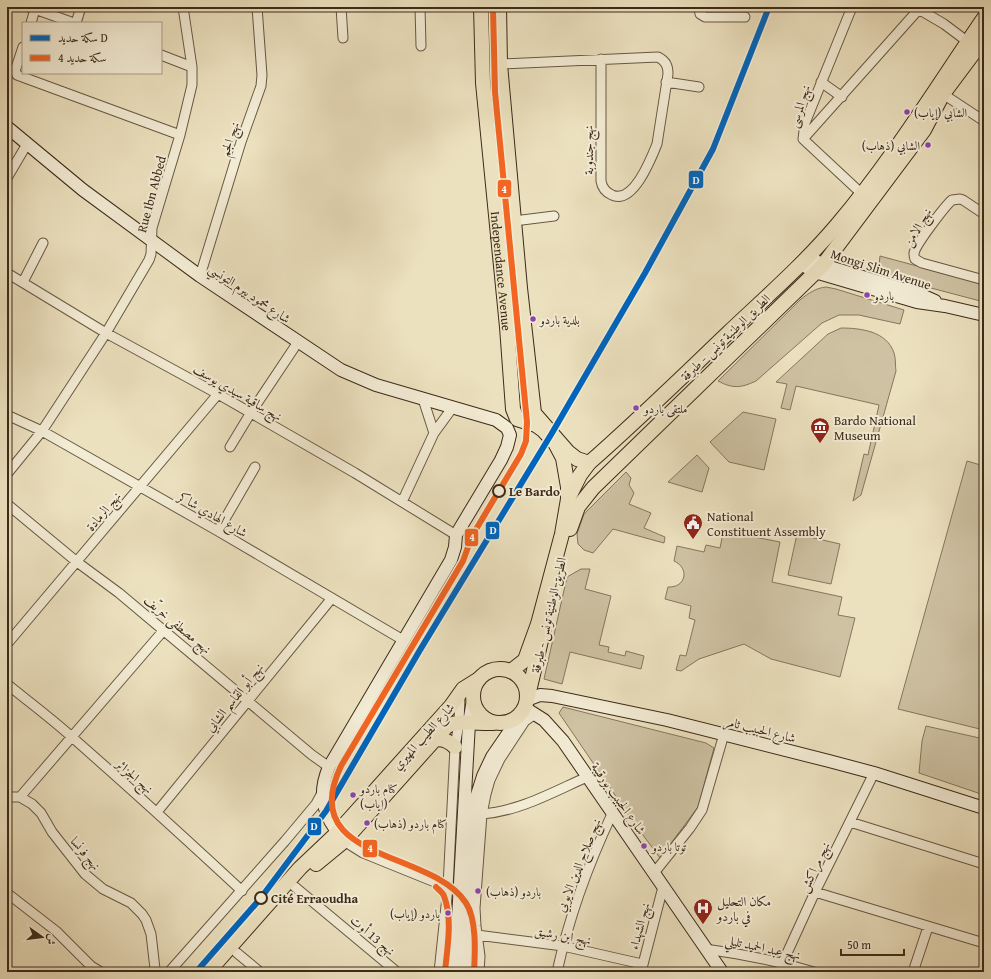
<svg xmlns="http://www.w3.org/2000/svg" width="991" height="979" viewBox="0 0 991 979" font-family="'Gentium Book Plus',Amiri,serif">
  <style>
    .green { fill: #cec2a3; stroke: #85765e }
    .lines { fill: none; stroke-linecap: round; stroke-linejoin: round }
    .street-casing { stroke: #685843; stroke-width: 11 }
    .secondary-casing { stroke: #3c2a1a; stroke-width: 14 }
    .primary-casing { stroke: #3c2a1a; stroke-width: 16 }
    .street { stroke: #f3ecd5; stroke-width: 9 }
    .secondary { stroke: #f3ecd5; stroke-width: 12 }
    .primary { stroke: #ece1bf; stroke-width: 14 }
    .rail-1-casing { stroke: #f3ecd5; stroke-width: 9 }
    .rail-2-casing { stroke: #f3ecd5; stroke-width: 9 }
    .rail-1 { stroke: #0065bd; stroke-width: 6 }
    .rail-2 { stroke: #f26522; stroke-width: 6 }
    .bus-dot { fill: #8e44ad; stroke: #f3ecd5; stroke-width: 1.5 }
    .stop-dot { fill: #f3ecd5; stroke: #3c2a1a; stroke-width: 2 }
    .labels { text-anchor: middle; stroke-width: 4; stroke-linejoin: round; paint-order: stroke }
    .bus-label { font-size: 12px; fill: #3c2a1a; stroke: #f3ecd5; text-anchor: start }
    .street-label { font-size: 13px; fill: #3c2a1a; stroke: #f3ecd5 }
    .poi-label { font-size: 13px; fill: #3c2a1a; stroke: #f3ecd5; text-anchor: start }
    .stop-label { font-size: 13px; font-weight: bold; fill: #3c2a1a; stroke: #f3ecd5; text-anchor: start }
    .line-badge { stroke: #f3ecd5; stroke-width: 1.5 }
    .badge-label { font-size: 11px; text-anchor: middle; font-weight: bold; fill: #fff }
  </style>
  <rect width="100%" height="100%" fill="#ece1bf"/>
  <filter id="stains"><feTurbulence type="fractalNoise" baseFrequency=".005" numOctaves="4"/><feColorMatrix values="0 0 0 0 .2 0 0 0 0 .09 0 0 0 0 .02 0 0 0 .5 -.17"/></filter>
  <radialGradient id="worn" r=".72"><stop offset=".6" stop-color="#630" stop-opacity="0"/><stop offset="1" stop-color="#630" stop-opacity=".3"/></radialGradient>
  <path class="green" d="M880,256L984,284V302L878,274Z
    M826,287L836,289L904,310L900,324L859,315H839L822,323L756,381C741,388 733,389 718,381L801,299C809,293 816,288 826,287Z
    M841,328C860,328 887,331 894,353C896,358 895,366 896,371L861,495L853,501L864,454L868,455L879,405L796,386L790,410L781,408L787,384L776,382L828,334Z
    M743,412L776,419L764,470L729,462L710,442Z
    M697,455L709,468L702,492L668,482Z
    M967,461L984,466V730L898,709Z
    M626,472L631,478L629,485L634,493L629,504L651,513L644,528L665,537L664,543L613,529L593,553L584,550L578,544L577,534L584,514Z
    M723,533L738,537L739,534L780,542L772,582L842,597L838,615L855,618L840,677L771,659L744,644L699,659L681,671L676,670L680,655L686,656L695,620L689,618L691,606L665,599L668,587C686,588 690,568 674,561L677,546L704,552L706,545L720,548Z
    M797,534L840,544L831,584L788,575Z
    M581,569H590L585,589L611,596L599,645L609,647L608,652L625,656L626,651L644,656L641,669L570,652L562,684L544,679L567,577Z
    M563,707L706,743L714,748L698,807L660,858L634,823L559,713Z
    M926,726L984,739V795L919,773L922,741Z"/>
  <g class="lines">
    <defs>
      <path id="street" d="M29,7L74,23
        M341,7L343,38
        M420,7L421,46
        M699,7L700,14L705,17H745
        M852,7L805,123L803,139L862,194
        M915,7L944,24L968,42
        M31,23L35,9
        M76,23L81,7
        M23,47L15,71L17,75L180,135
        M161,55L192,67
        M500,64L658,57C666,61 668,66 668,74L657,144C651,159 633,205 612,195C605,192 602,187 601,181V59
        M666,82L699,87
        M821,82L842,97
        M943,94L984,121
        M803,139L919,9
        M7,178L27,144
        M984,214L963,200L960,199L952,200C945,206 916,244 914,253C914,256 914,257 915,259L922,263L984,280
        M514,221L554,216
        M7,273L106,333L218,394L355,473L456,535
        M200,276L241,142L261,86L262,75L257,7
        M23,282L43,243
        M423,399L434,433
        M7,415L42,431L218,531L403,640
        M230,447L250,414L298,342
        M7,474L42,431L106,333L149,260L151,254L152,228L180,135L192,85V67L183,7
        M402,502L434,433L453,407
        M7,504L77,562L119,593L312,755L329,767
        M218,531L255,467
        M7,644L218,394
        M7,684C29,702 52,719 73,738C130,788 186,839 242,891
        M7,797H20L32,804L41,813L52,832L85,874L103,889L131,903L142,914L146,920L151,934L155,969L157,972
        M20,797L163,631
        M157,812L332,598
        M482,814C520,811 553,792 587,777
        M850,822L984,864
        M344,841L363,853L452,889
        M654,873L690,828L702,810L724,734
        M295,887L397,972
        M815,892L984,943
        M7,893L56,931L91,966L101,972
        M477,935L563,946L642,964
        M705,949C743,954 778,961 814,972
        M237,953L260,972
        M169,972L285,841L316,804L322,793
        M439,972L448,887L455,747L459,723L460,695
        M479,972L480,956L476,926L475,908L482,814L486,794L490,780L500,759L525,721L535,714
        M557,972C569,917 588,865 612,814
        M641,972L663,887
        M776,972L783,962L815,892L874,773
        M913,972L928,927"/>
      <path id="secondary" d="M7,127L83,190L200,276L341,370L376,385L496,420L507,428L510,435L507,447L501,460L456,535L455,547L451,560L329,767C317,795 323,816 343,839
        M810,255L816,261L823,265L919,294L935,301
        M801,264L815,272L917,302L945,306L984,315
        M527,700L540,695L552,696L667,720L829,761L874,773L984,808
        M525,708L544,720L563,741L722,972
        M455,972L469,723L473,700
        M464,972L472,827L476,798L483,776L492,757L522,713"/>
      <g id="primary">
        <path id="s1" d="M481,7L483,83L507,327L513,409L517,419L536,425L543,430L555,443L563,458L568,487V497"/>
        <path d="M499,7L500,64L520,288L534,413L568,452L577,459L589,463"/>
        <path d="M570,529L578,507L593,488L823,265L924,130L943,94L984,39"/>
        <circle cx="500" cy="696" r="27"/>
        <path d="M511,671L525,660L538,624L562,534L568,499L580,475L589,463C637,421 682,377 728,333C765,298 804,264 837,225C892,160 936,88 984,18"/>
        <path d="M527,700L544,628"/>
        <path d="M433,740C441,738 449,741 455,747"/>
        <path d="M316,864L344,841L446,727C458,719 479,724 493,723"/>
        <path d="M208,972L300,868L337,833L451,706L463,689L479,679"/>
      </g>
    </defs>
    <use href="#street" class="street-casing"/>
    <use href="#secondary" class="secondary-casing"/>
    <use href="#primary" class="primary-casing"/>
    <use href="#street" class="street"/>
    <use href="#secondary" class="secondary"/>
    <use href="#primary" class="primary"/>
    <defs>
      <path id="rail-1" d="M196,972L260,899L326,811L420,650L552,433L645,273L713,149L769,7"/>
      <path id="rail-2" d="M436,887C439,890 443,893 444,896C453,920 447,948 445,972
        M474,972C475,952 477,920 466,903C431,849 295,862 341,766L463,561L472,536L521,454L526,441L527,422L495,92L493,7"/>
    </defs>
    <use href="#rail-1" class="rail-1-casing"/>
    <use href="#rail-2" class="rail-2-casing"/>
    <use href="#rail-1" class="rail-1"/>
    <use href="#rail-2" class="rail-2"/>
  </g>
  <defs>
    <symbol id="museum-pin" viewBox="-11 -11 22 30"><path d="M0 17L-7.5 6A9.5 9.5 0 1 1 7.5 6Z" fill="#8f2418" stroke="#f3ecd5"/><path d="M0-6L6-3V-2H-6V-3ZM-5-1h2V3h-2ZM-1-1h2V3h-2ZM3-1h2V3H3ZM-6 4H6V6H-6Z" fill="#fff"/></symbol>
    <symbol id="civic-pin" viewBox="-11 -11 22 30"><path d="M0 17L-7.5 6A9.5 9.5 0 1 1 7.5 6Z" fill="#8f2418" stroke="#f3ecd5"/><path d="M-.6-6.5H3V-4.5H.6V-3L4-1V1h2V6H-6V1h2V-1L-.6-3ZM-1.2 2.5V6h2.4V2.5Z" fill="#fff"/></symbol>
    <symbol id="hospital-pin" viewBox="-11 -11 22 30"><path d="M0 17L-7.5 6A9.5 9.5 0 1 1 7.5 6Z" fill="#8f2418" stroke="#f3ecd5"/><path d="M-5-5h3v3.5h4V-5h3V5h-3V1.5h-4V5h-3Z" fill="#fff"/></symbol>
  </defs>
  <g fill-rule="evenodd">
    <use href="#museum-pin" x="809" y="416" width="22" height="30"/>
    <use href="#civic-pin" x="682" y="512" width="22" height="30"/>
    <use href="#hospital-pin" x="692" y="897" width="22" height="30"/>
  </g>
  <g class="bus-dot">
    <circle cx="907" cy="112" r="3.5"/>
    <circle cx="928" cy="145" r="3.5"/>
    <circle cx="867" cy="295" r="3.5"/>
    <circle cx="533" cy="319" r="3.5"/>
    <circle cx="636" cy="408" r="3.5"/>
    <circle cx="353" cy="795" r="3.5"/>
    <circle cx="367" cy="823" r="3.5"/>
    <circle cx="644" cy="846" r="3.5"/>
    <circle cx="478" cy="891" r="3.5"/>
    <circle cx="448" cy="913" r="3.5"/>
  </g>
  <g class="stop-dot">
    <circle cx="499" cy="491" r="6"/>
    <circle cx="261" cy="898" r="6"/>
  </g>
  <g class="labels">
    <g class="bus-label">
      <text x="914" y="117">الشابي (إياب)</text>
      <text x="920" y="150" text-anchor="end">الشابي (ذهاب)</text>
      <text x="874" y="300">باردو</text>
      <text x="540" y="324">بلدية باردو</text>
      <text x="644" y="413">ملتقى باردو</text>
      <text x="360" y="793">كنام باردو<tspan x="360" dy="15">(إياب)</tspan></text>
      <text x="374" y="828">كنام باردو (ذهاب)</text>
      <text x="652" y="851">توتا باردو</text>
      <text x="486" y="896">باردو (ذهاب)</text>
      <text x="440" y="918" text-anchor="end">باردو (إياب)</text>
    </g>
    <g class="street-label">
      <text transform="translate(799 106) rotate(-72)" y="5">نهج المرسى</text>
      <text transform="translate(229 139) rotate(-71)" y="5">نهج الجم</text>
      <text transform="translate(588 150) rotate(-90)" y="5">نهج جندوبة</text>
      <text transform="translate(151 194) rotate(-75)" y="5">Rue Ibn Abbed</text>
      <text transform="translate(917 227) rotate(-59)" y="5">نهج الامن</text>
      <text transform="translate(881 269) rotate(18)" y="5">Mongi Slim Avenue</text>
      <text dy="5" stroke="none"><textPath href="#s1" startOffset="265">Independance Avenue</textPath></text>
      <text transform="translate(250 293) rotate(34)" y="5">شارع محمود بيرم التونسي</text>
      <text transform="translate(725 337) rotate(-44)" y="5">الطريق الوطنية تونس - طبرقة</text>
      <text transform="translate(238 392) rotate(30)" y="5">نهج ساقية سيدي يوسف</text>
      <text transform="translate(103 511) rotate(-50)" y="5">نهج الرمادة</text>
      <text transform="translate(213 514) rotate(30)" y="5">شارع الهادي شاكر</text>
      <text transform="translate(548 615) rotate(-77)" y="5">الطريق الوطنية تونس - طبرقة</text>
      <text transform="translate(178 624) rotate(40)" y="5">نهج مصطفى خريّف</text>
      <text transform="translate(234 697) rotate(-51)" y="5">نهج أبو القاسم الشابي</text>
      <text transform="translate(760 729) rotate(14)" y="5">شارع الحبيب ثامر</text>
      <text transform="translate(423 736) rotate(-48)" y="5">شارع الطيب المهيري</text>
      <text transform="translate(135 776) rotate(41)" y="5">نهج الجزائر</text>
      <text transform="translate(619 798) rotate(55)" y="5">شارع الحبيب بورقيبة</text>
      <text transform="translate(86 853) rotate(50)" y="5">نهج فرنسا</text>
      <text transform="translate(578 865) rotate(-68)" y="5">نهج صلاح الدين الايوبي</text>
      <text transform="translate(814 867) rotate(-64)" y="5">نهج مراكش</text>
      <text transform="translate(639 926) rotate(-75)" y="5">نهج الشهداء</text>
      <text transform="translate(373 935) rotate(40)" y="5">نهج 13 أوت</text>
      <text transform="translate(563 935) rotate(10)" y="5">نهج ابن رشيق</text>
      <text transform="translate(763 947) rotate(12)" y="5">نهج عبد الحميد تليلي</text>
    </g>
    <g class="poi-label">
      <text x="834" y="425">Bardo National<tspan x="834" dy="15">Museum</tspan></text>
      <text x="707" y="521">National<tspan x="707" dy="15">Constituent Assembly</tspan></text>
      <text x="717" y="906">مكان التحليل<tspan x="717" dy="15">في باردو</tspan></text>
    </g>
    <g class="stop-label">
      <text x="509" y="496">Le Bardo</text>
      <text x="271" y="903">Cité Erraoudha</text>
    </g>
  </g>
  <g class="line-badge">
    <rect x="688" y="170" width="16" height="19" rx="4" fill="#0065bd"/>
    <rect x="497" y="179" width="15" height="19" rx="4" fill="#f26522"/>
    <rect x="485" y="521" width="15" height="19" rx="4" fill="#0065bd"/>
    <rect x="464" y="528" width="15" height="19" rx="4" fill="#f26522"/>
    <rect x="307" y="817" width="15" height="19" rx="4" fill="#0065bd"/>
    <rect x="362" y="839" width="16" height="19" rx="4" fill="#f26522"/>
  </g>
  <g class="badge-label">
    <text x="696" y="184">D</text>
    <text x="504" y="193">4</text>
    <text x="493" y="534">D</text>
    <text x="472" y="541">4</text>
    <text x="314" y="830">D</text>
    <text x="370" y="852">4</text>
  </g>
  <rect width="991" height="979" fill="none" stroke="#ece1bf" stroke-width="24"/>
  <rect x="8" y="8" width="975" height="963" fill="none" stroke="#3c2a1a" stroke-width="2"/>
  <rect x="12" y="12" width="967" height="955" fill="none" stroke="#3c2a1a"/>
  <rect x="22" y="22" width="140" height="52" fill="#f3ecd5" stroke="#aa9e8a"/>
  <rect x="30" y="35" width="20" height="6" fill="#0065bd" stroke="#aa9e8a"/>
  <text x="58" y="42" font-size="12" fill="#3c2a1a">سكة حديد D</text>
  <rect x="30" y="55" width="20" height="6" fill="#f26522" stroke="#aa9e8a"/>
  <text x="58" y="62" font-size="12" fill="#3c2a1a">سكة حديد 4</text>
  <g transform="translate(42 937) rotate(104)" stroke="#f3ecd5" stroke-width="3" paint-order="stroke">
  <path d="M0-3L7 15L0 10L-7 15Z" fill="#3c2a1a"/>
  <text y="-6" font-size="11" font-weight="bold" text-anchor="middle" fill="#3c2a1a">ش</text>
  </g>
  <path d="M841 949v6h63v-6" fill="none" stroke="#3c2a1a" stroke-width="2"/>
  <text x="847" y="949" font-size="12" fill="#3c2a1a" stroke="#f3ecd5" stroke-width="3" paint-order="stroke">50 m</text>
  <rect width="100%" height="100%" filter="url(#stains)"/>
  <rect width="100%" height="100%" fill="url(#worn)"/>
</svg>
